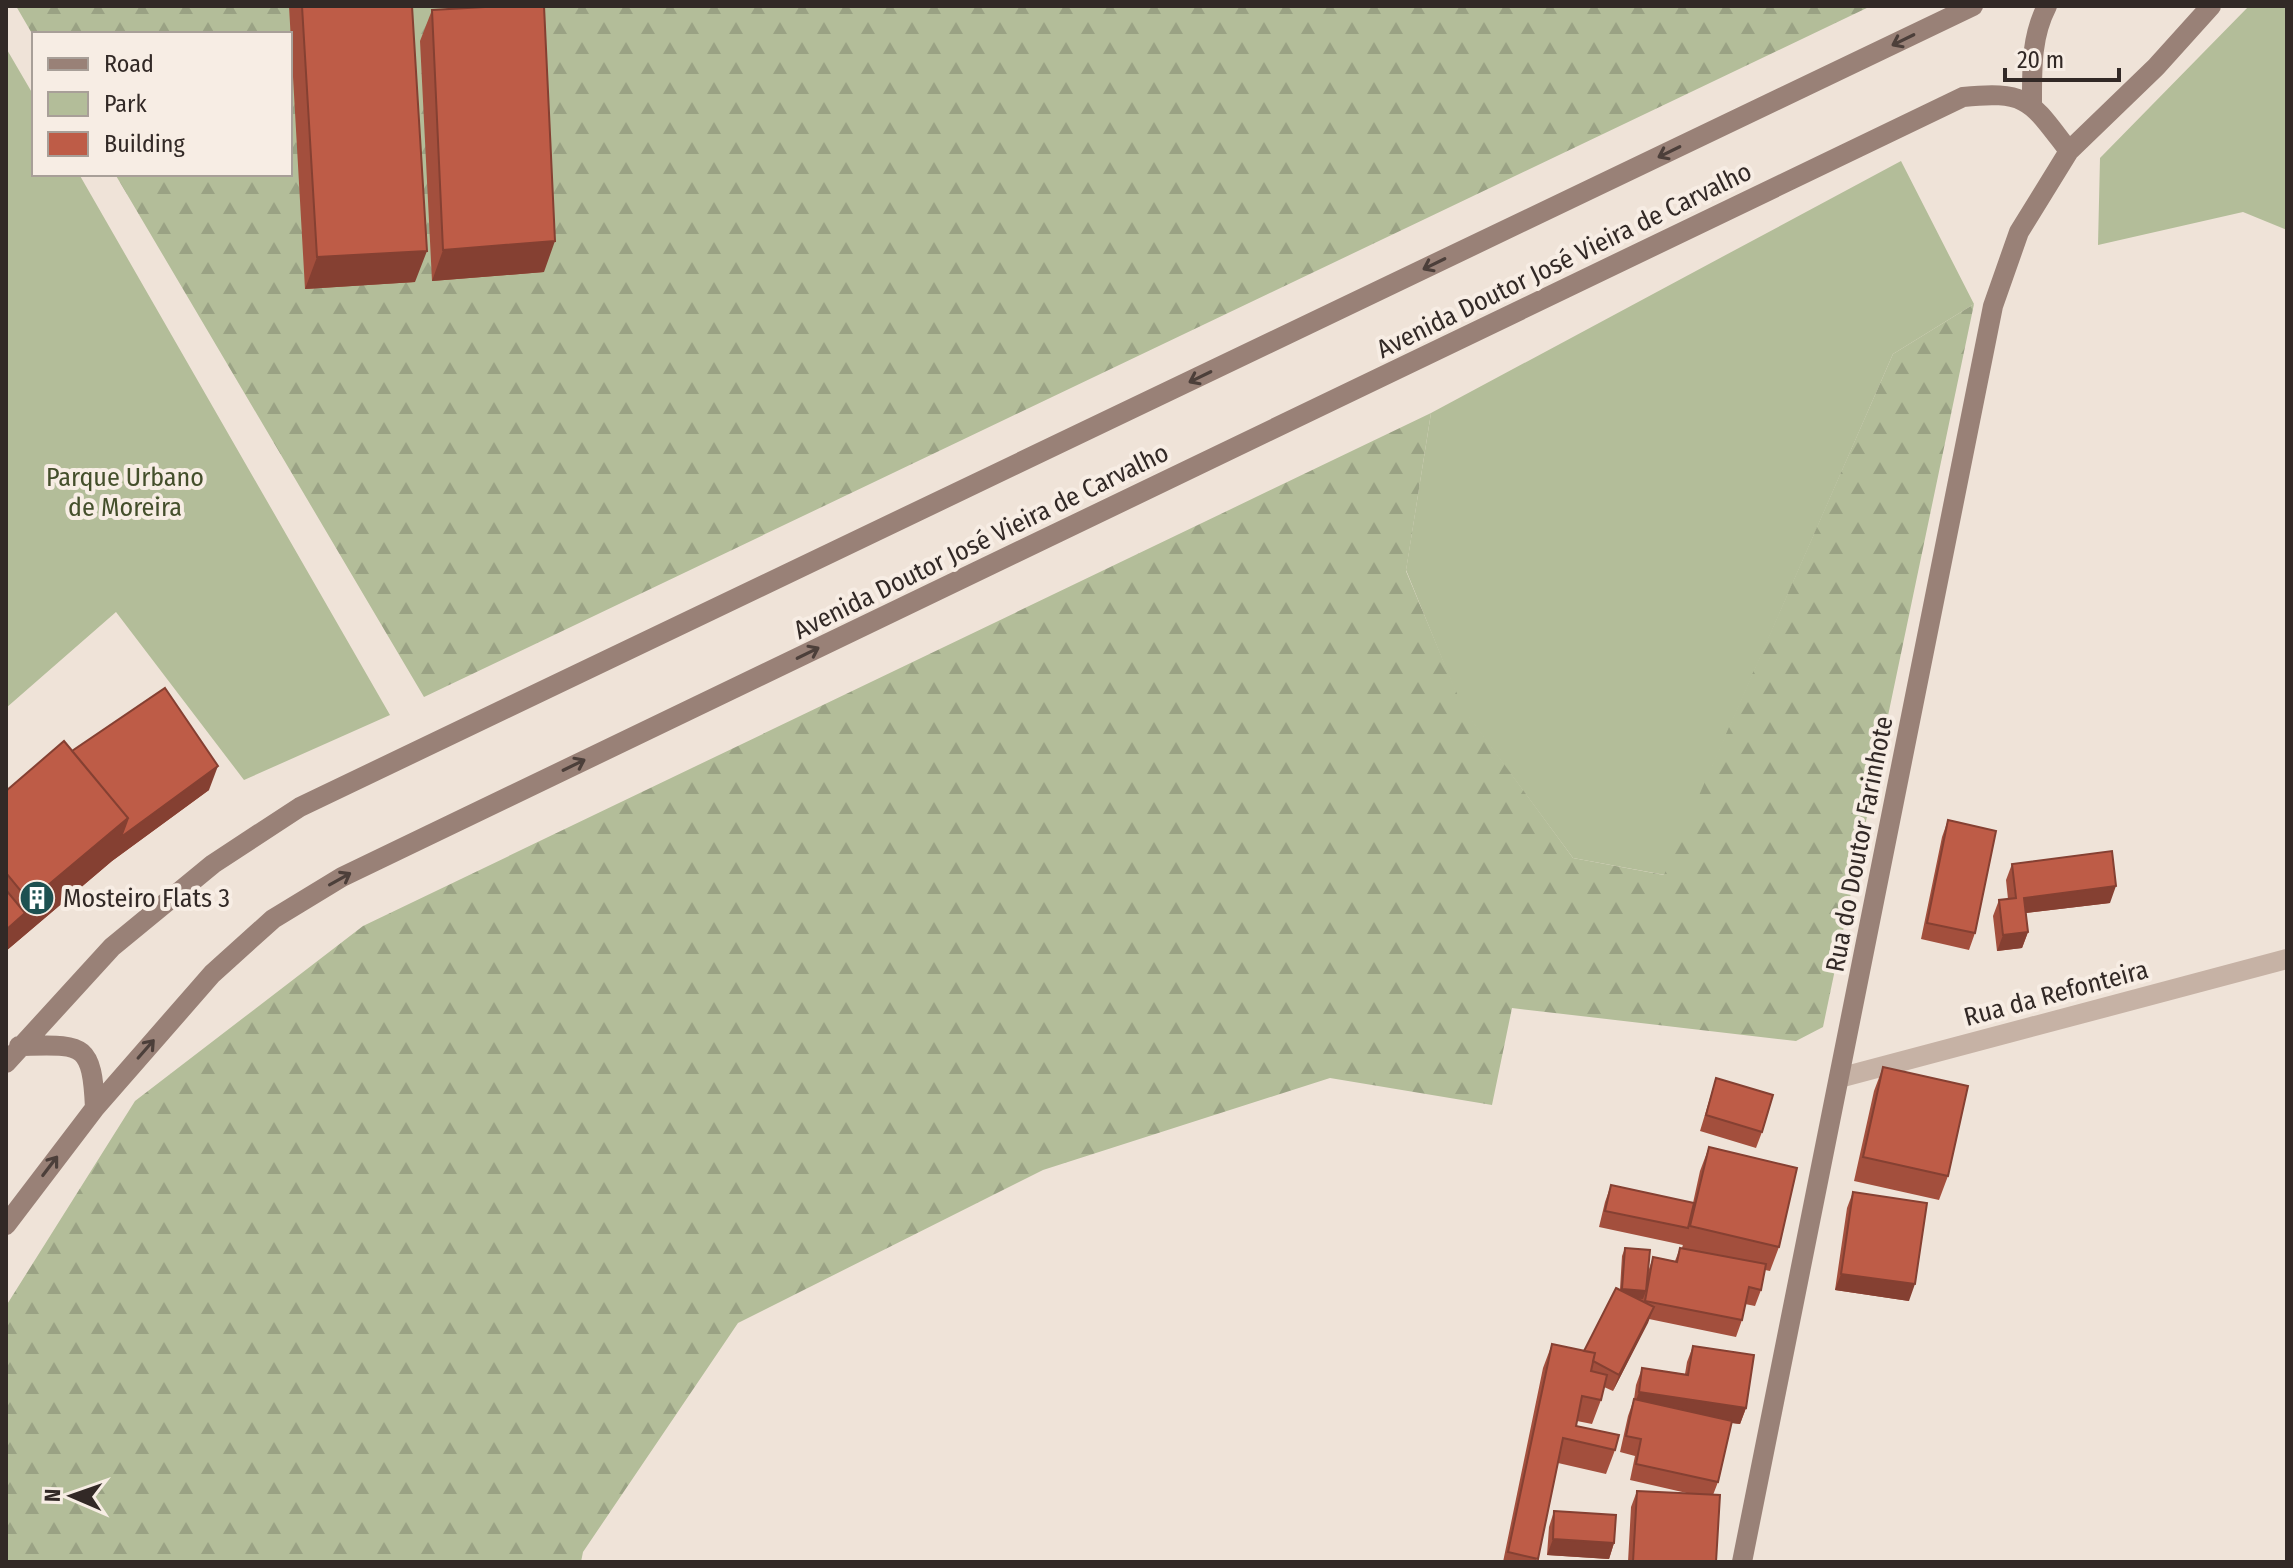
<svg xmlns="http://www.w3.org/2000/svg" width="2293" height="1568" viewBox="0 0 2293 1568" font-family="'Fira Sans Condensed',sans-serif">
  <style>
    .green { fill: #b3bd99 }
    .forest { fill: url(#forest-firs) }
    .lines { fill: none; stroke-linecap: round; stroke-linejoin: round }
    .street { stroke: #c6b2a5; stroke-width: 20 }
    .secondary { stroke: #998177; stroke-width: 20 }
    .wall { fill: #a34f3d }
    .shaded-wall { fill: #854032 }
    .building { fill: #be5c47; stroke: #854032; stroke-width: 2 }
    .oneway { stroke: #4c3f3a }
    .labels { text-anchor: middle; stroke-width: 8; stroke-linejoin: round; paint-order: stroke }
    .street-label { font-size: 26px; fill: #322926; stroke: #f7ede4 }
    .park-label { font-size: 26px; fill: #444f2b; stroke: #f7ede4 }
    .poi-label { font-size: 26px; fill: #322926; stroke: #f7ede4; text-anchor: start }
  </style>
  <defs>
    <pattern id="forest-firs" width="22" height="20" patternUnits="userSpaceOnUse" patternTransform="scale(2)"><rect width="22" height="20" fill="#b3bd99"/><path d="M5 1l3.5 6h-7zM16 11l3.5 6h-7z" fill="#9aa284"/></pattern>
  </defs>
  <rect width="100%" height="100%" fill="#efe3d8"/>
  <path class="green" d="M2249,6H2287V230L2243,212L2098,245L2100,158Z
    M6,48L34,96V174H79L390,715L244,780L116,612L6,708Z
    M1901,161L1974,304L1893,354L1665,875L1573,858L1462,708L1406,570L1431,413Z"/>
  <path class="forest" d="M16,6H1871L424,697L115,174H290V34H34V37Z
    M1974,304L1823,1027L1796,1041L1512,1008L1492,1105L1330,1078L1043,1170L738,1323L583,1552L581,1562H6V1306L135,1101L363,926L1431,413L1406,571L1463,708L1573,858L1664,875L1893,354Z"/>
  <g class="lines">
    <path class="street" d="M1839,1078L2287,959"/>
    <path class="secondary" d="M2032,103C2032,69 2031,37 2047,6
      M19,1046C82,1045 92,1040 95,1108
      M6,1063L112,947L213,864L300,807L1973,6
      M6,1225L95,1108L212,974L273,919L342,877L1963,97C2029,90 2031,102 2069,151
      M1742,1562L1993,306L2019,232L2069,151L2156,67L2211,6"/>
  </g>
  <path class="wall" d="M289,6H412L415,282L305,289Z
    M471,6H544V272L432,281L420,41L432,10L471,8Z
    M72,751L209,790L112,861L6,951V791Z
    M1948,820L1975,933L1969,950L1921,939L1942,837Z
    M2012,864L2110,903L2026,913L2028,932L2022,948L1997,951L1993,916L1999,900L2008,899L2006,880Z
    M1883,1067L1948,1176L1939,1200L1854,1181L1874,1091Z
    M1716,1078L1762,1132L1756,1148L1700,1131Z
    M1709,1147L1779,1247L1770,1271L1765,1270L1761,1290L1755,1306L1745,1304L1742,1320L1736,1337L1649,1319L1613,1391L1604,1387L1601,1400L1592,1424L1577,1421L1576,1426L1615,1450L1606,1474L1558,1463L1536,1562H1503L1543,1368L1552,1344L1584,1351L1620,1289L1622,1256L1625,1248L1647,1275L1653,1257L1675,1261L1680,1248H1682L1684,1241L1683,1245L1599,1227L1605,1202L1611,1185L1693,1203L1700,1171Z
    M1853,1192L1909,1301L1835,1290L1847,1208Z
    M1693,1346L1746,1408L1740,1424L1731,1423L1718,1482L1713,1495L1716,1562H1628L1631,1507L1637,1491L1691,1494L1630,1480L1635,1456L1620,1452L1628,1416L1634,1399L1636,1385L1642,1368L1685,1374L1687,1362Z
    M1554,1511L1614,1543L1609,1559L1547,1555L1549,1527Z"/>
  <path class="shaded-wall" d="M555,241L544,272L432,281L443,250Z
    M427,251L415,282L305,289L317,257Z
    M218,766L209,790L112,861L6,951V930L25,913L29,901L128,818Z
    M2116,886L2110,903L2018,914L2024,898Z
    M2028,932L2022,948L1997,951L2003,935Z
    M1841,1274L1915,1284L1909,1301L1835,1290Z
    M1622,1289L1646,1291L1643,1299L1619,1297Z
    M1654,1307L1648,1323L1613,1391L1619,1375Z
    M1639,1392L1746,1408L1740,1424L1633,1409Z
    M1553,1539L1614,1543L1609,1559L1547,1555Z"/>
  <path class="building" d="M302,6H412L427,251L317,257Z
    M484,6H544L555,241L443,250L432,10L484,7Z
    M165,688L218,766L121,837L128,818L72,751Z
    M64,741L128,818L29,901L6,873V791Z
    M1948,820L1996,831L1975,933L1927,923Z
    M2112,851L2116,886L2024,898L2028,932L2003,935L1999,900L2016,898L2012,864Z
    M6,890L25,913L6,930Z
    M1883,1067L1968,1086L1948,1176L1863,1157Z
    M1716,1078L1773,1095L1762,1132L1706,1115Z
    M1709,1147L1797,1168L1779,1247L1690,1226Z
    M1611,1185L1694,1203L1688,1228L1605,1211Z
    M1853,1192L1927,1203L1915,1284L1841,1274Z
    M1625,1248L1650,1250L1646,1291L1622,1289Z
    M1680,1248L1766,1264L1761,1290L1749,1287L1742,1320L1645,1301L1653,1257L1677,1262Z
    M1616,1288L1654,1307L1619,1375L1593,1361L1595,1353L1584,1351Z
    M1552,1344L1595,1353L1591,1371L1607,1375L1601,1400L1582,1396L1576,1426L1619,1435L1615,1450L1563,1438L1538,1559L1508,1552Z
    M1693,1346L1754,1355L1746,1408L1639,1392L1642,1368L1688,1375Z
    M1634,1399L1732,1421L1718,1482L1636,1464L1641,1439L1626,1436Z
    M1637,1491L1720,1495L1716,1562H1633Z
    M1554,1511L1616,1515L1614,1543L1553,1539Z"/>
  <defs><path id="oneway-shaft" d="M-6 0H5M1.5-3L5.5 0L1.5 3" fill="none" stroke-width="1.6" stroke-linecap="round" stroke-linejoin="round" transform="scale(2)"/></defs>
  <g class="oneway">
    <use href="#oneway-shaft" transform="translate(1903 40) rotate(154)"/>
    <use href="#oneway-shaft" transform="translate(1669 152) rotate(154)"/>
    <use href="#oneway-shaft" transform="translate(1434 264) rotate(154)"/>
    <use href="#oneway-shaft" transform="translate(1200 377) rotate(154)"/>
    <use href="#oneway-shaft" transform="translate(808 653) rotate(-26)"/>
    <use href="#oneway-shaft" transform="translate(574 765) rotate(-26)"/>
    <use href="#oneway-shaft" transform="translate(340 879) rotate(-29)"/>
    <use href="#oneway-shaft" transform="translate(146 1049) rotate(-49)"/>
    <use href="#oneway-shaft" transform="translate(50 1166) rotate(-53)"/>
  </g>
  <defs>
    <symbol id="building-disc" viewBox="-11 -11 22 22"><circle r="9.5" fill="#1e5151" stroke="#f7ede4"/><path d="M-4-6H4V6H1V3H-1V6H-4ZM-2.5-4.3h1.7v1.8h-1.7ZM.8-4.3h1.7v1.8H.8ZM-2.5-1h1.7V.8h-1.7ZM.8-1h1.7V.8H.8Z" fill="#fff"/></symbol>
  </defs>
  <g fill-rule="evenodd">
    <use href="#building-disc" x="17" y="878" width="40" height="40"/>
  </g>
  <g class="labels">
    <g class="street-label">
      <text transform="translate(1564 260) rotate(-26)" y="9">Avenida Doutor José Vieira de Carvalho</text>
      <text transform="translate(981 541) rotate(-26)" y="9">Avenida Doutor José Vieira de Carvalho</text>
      <text transform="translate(1859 844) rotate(-79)" y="9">Rua do Doutor Farinhote</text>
      <text transform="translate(2056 993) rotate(-15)" y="9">Rua da Refonteira</text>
    </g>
    <g class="park-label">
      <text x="125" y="486">Parque Urbano<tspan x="125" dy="30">de Moreira</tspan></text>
    </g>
    <g class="poi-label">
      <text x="63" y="907">Mosteiro Flats 3</text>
    </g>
  </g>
  <rect width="2293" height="1568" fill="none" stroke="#322926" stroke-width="16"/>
  <rect x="32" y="32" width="260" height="144" fill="#f7ede4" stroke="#a89f98" stroke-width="2"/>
  <rect x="48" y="58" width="40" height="12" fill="#998177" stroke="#a89f98" stroke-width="2"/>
  <text x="104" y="72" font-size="24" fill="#322926">Road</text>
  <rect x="48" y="92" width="40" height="24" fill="#b3bd99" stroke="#a89f98" stroke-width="2"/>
  <text x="104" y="112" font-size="24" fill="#322926">Park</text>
  <rect x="48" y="132" width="40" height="24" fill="#be5c47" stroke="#a89f98" stroke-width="2"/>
  <text x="104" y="152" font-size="24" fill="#322926">Building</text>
  <g transform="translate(72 1496) rotate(272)" stroke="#f7ede4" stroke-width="6" paint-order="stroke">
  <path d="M0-6L14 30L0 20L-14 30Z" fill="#322926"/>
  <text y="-12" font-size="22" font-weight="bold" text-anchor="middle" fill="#322926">N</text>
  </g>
  <path d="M2005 68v12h114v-12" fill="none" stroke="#322926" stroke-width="4"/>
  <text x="2017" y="68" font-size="24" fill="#322926" stroke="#f7ede4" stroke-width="6" paint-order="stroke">20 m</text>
</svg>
